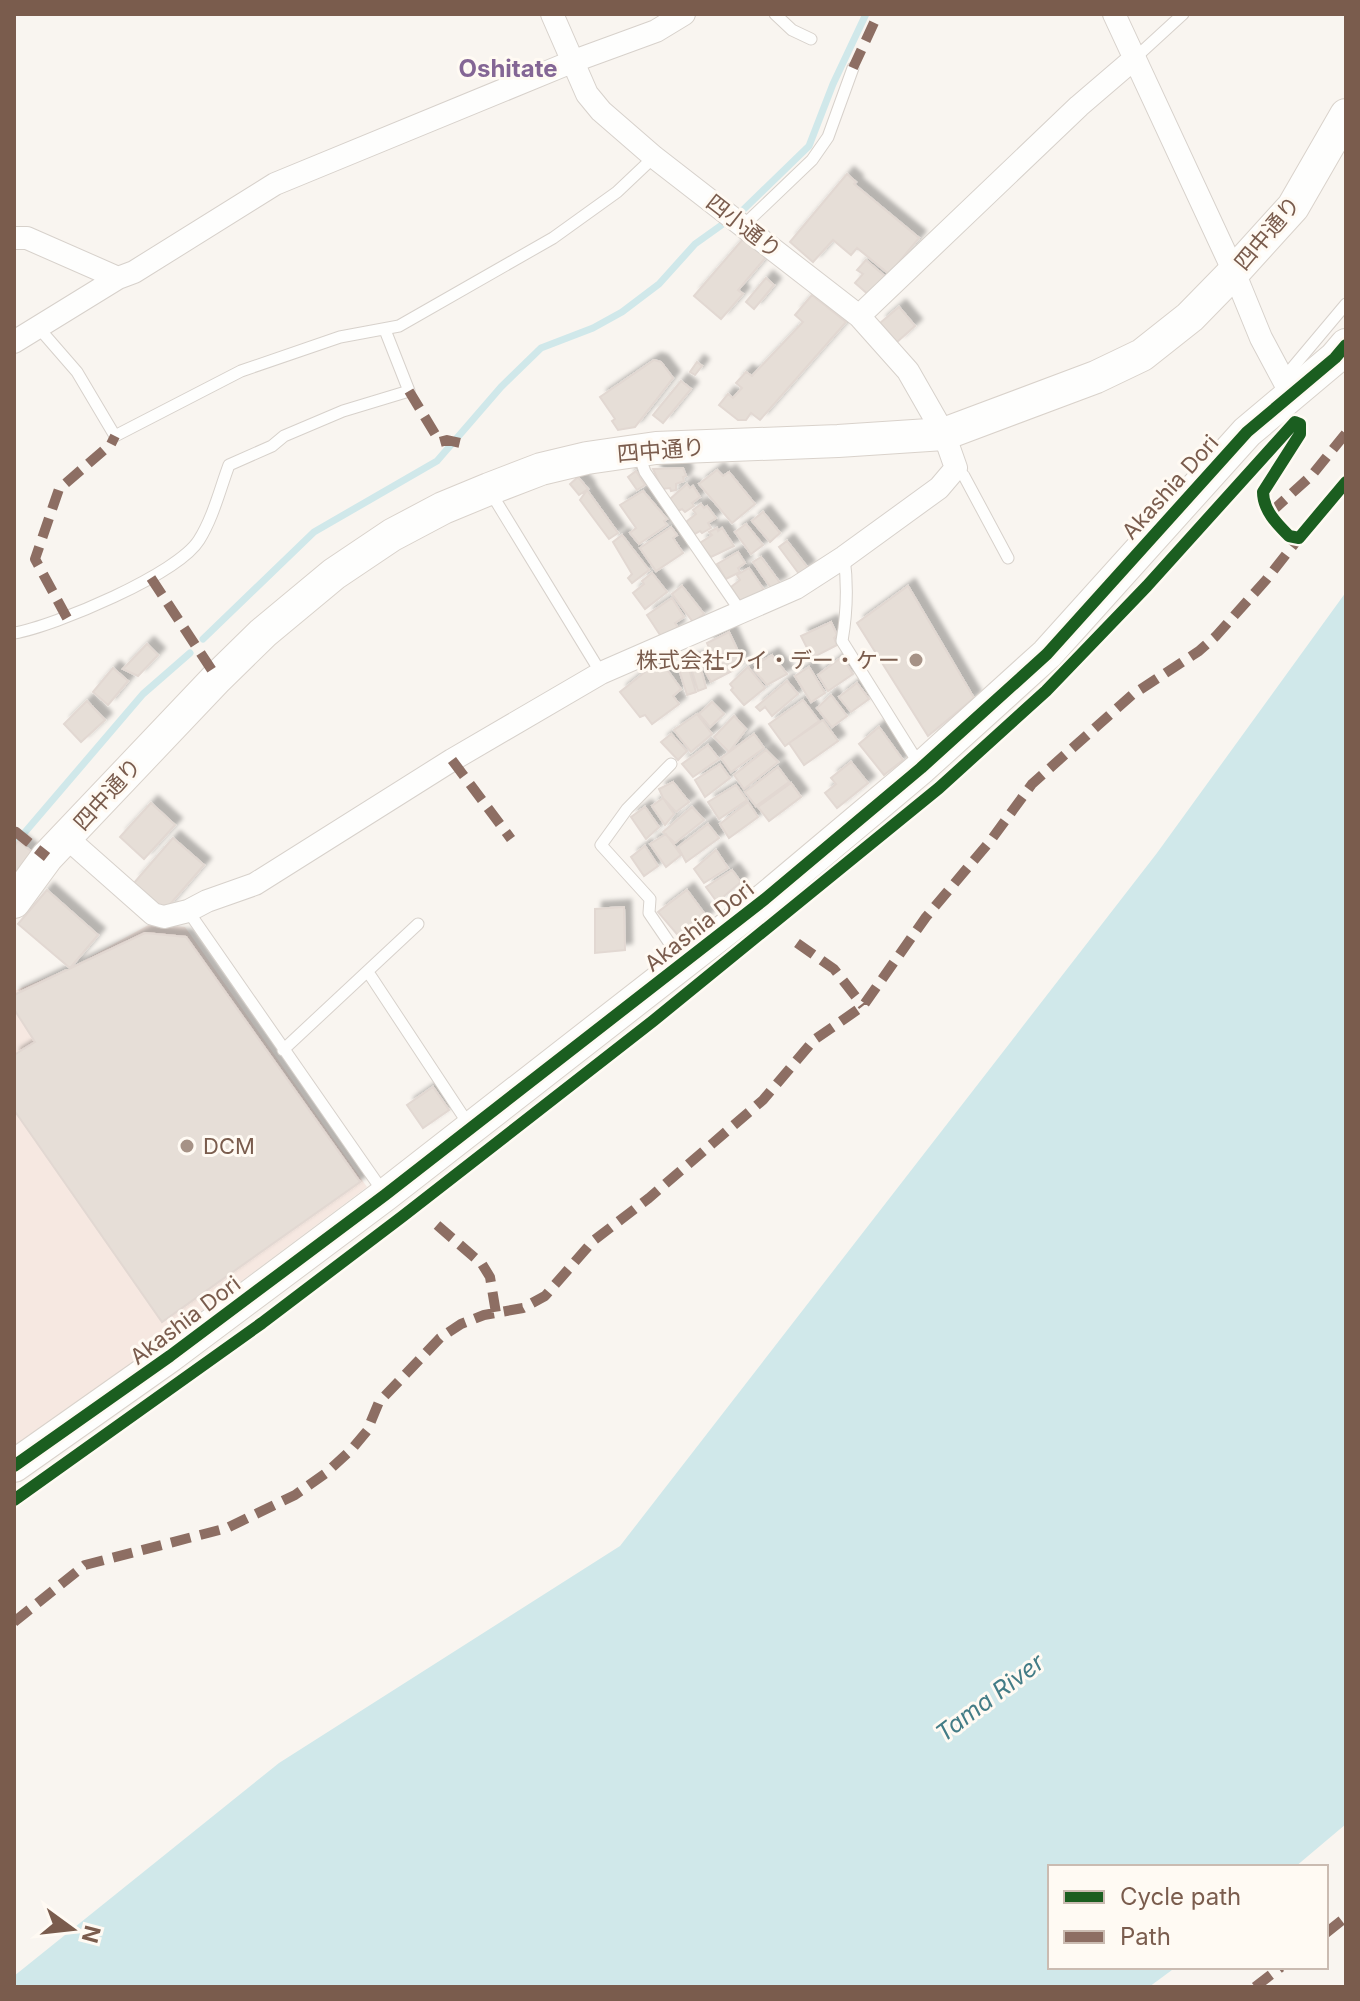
<svg xmlns="http://www.w3.org/2000/svg" width="1360" height="2001" viewBox="0 0 1360 2001" font-family="Inter,'Noto Sans JP',sans-serif">
  <style>
    .commercial { fill: #f6e8e1 }
    .water { fill: #d0e8ea }
    .lines { fill: none; stroke-linecap: round; stroke-linejoin: round }
    .stream { stroke: #d0e8ea; stroke-width: 7 }
    .building { fill: #e6ded7; stroke: #e2d8d2; stroke-width: 2; filter: url(#shadow) }
    .lane-casing { stroke: #d7d1cb; stroke-width: 13 }
    .street-casing { stroke: #d7d1cb; stroke-width: 24 }
    .secondary-casing { stroke: #d9d2cb; stroke-width: 34 }
    .lane { stroke: #fefefd; stroke-width: 11 }
    .street { stroke: #fefefd; stroke-width: 22 }
    .secondary { stroke: #fefefd; stroke-width: 32 }
    .quiet { stroke: #8d6e63; stroke-width: 10; stroke-dasharray: 20 10; stroke-linecap: butt }
    .cycleway-casing { stroke: #fffaf3; stroke-width: 17 }
    .cycleway { stroke: #1b5e20; stroke-width: 12 }
    .poi-dot { fill: #a69286; stroke: #fffaf3; stroke-width: 3 }
    .labels { text-anchor: middle; stroke-width: 6; stroke-linejoin: round; paint-order: stroke }
    .street-label { font-size: 22px; fill: #7a5c4d; stroke: #fffaf3 }
    .poi-label { font-size: 22px; fill: #7a5c4d; stroke: #fffaf3; text-anchor: end }
    .neighbourhood-label { font-size: 24px; font-weight: bold; fill: #846695; stroke: #fffaf3 }
    .water-label { font-size: 24px; font-style: italic; fill: #437c86; stroke: #fffaf3 }
  </style>
  <defs>
    <filter id="shadow"><feDropShadow dx="7" dy="-7" stdDeviation="2" flood-color="#0004"/></filter>
  </defs>
  <rect width="100%" height="100%" fill="#f9f5f0"/>
  <path class="commercial" d="M152,923L185,927L367,1187L48,1426L14,1448V991L70,968Z"/>
  <path class="water" d="M1346,592V1824L1295,1867H1050V1967H1176L1149,1987H14V1976L279,1763L620,1546L1157,853Z"/>
  <g class="lines">
    <path class="stream" d="M743,210L809,146L833,84L866,14
      M203,639L314,532L437,461L501,387L541,348L593,328L622,312L659,284L695,244L723,224
      M14,845L143,694L190,653"/>
  </g>
  <path class="building" d="M847,174L856,182L854,184L919,238L889,274L857,248L851,255L833,240L813,262L790,242Z
    M744,238L766,257L738,290L743,294L721,319L694,296Z
    M866,260L886,277L870,296L855,283L863,274L857,270Z
    M766,278L774,285L754,309L746,302Z
    M812,295L846,322L760,420L751,413L746,420H738L719,405L728,394L733,398L742,388L736,383L746,372L752,376L803,322L795,315Z
    M899,307L915,326L897,342L880,323Z
    M654,360L661,362L673,378L635,427L618,430L612,421L615,419L600,397Z
    M697,362L702,366L695,375L690,372Z
    M681,381L691,389L663,423L653,415Z
    M683,468L686,476L683,477L684,481L676,484V490L671,491L670,488L662,489L653,469Z
    M717,470L723,476L729,472L755,504L732,523L699,484Z
    M636,471L645,485L637,490L628,477Z
    M578,477L588,489L579,495L570,484Z
    M687,484L690,488L693,486L700,497L692,503L694,506L685,512L682,509L678,511L670,499Z
    M587,490L618,533L609,539L580,500Z
    M643,491L667,519L664,521L667,525L639,544L630,533L636,528L620,505Z
    M701,504L704,508L707,506L716,518L708,523L711,528L702,533L700,531L695,534L686,522L696,514L693,510Z
    M763,512L780,533L770,542L752,521Z
    M746,524L763,545L751,554L735,532Z
    M671,527L677,535L673,538L683,553L656,571L640,548Z
    M717,528L718,531L722,528L734,546L711,557L700,543L712,535L709,532Z
    M622,535L649,570L632,583L628,578L632,574L613,542Z
    M787,541L808,568L799,574L779,547Z
    M738,552L745,563L738,568L740,572L726,579L717,564Z
    M761,557L780,583L771,588L753,562Z
    M749,568L764,590L741,602L731,587L740,580L737,575Z
    M652,573L667,592L645,609L633,593L644,584L642,581Z
    M682,586L704,614L693,622L672,594Z
    M908,586L974,698L928,736L857,623Z
    M672,598L684,617L675,623L678,628L662,638L647,615Z
    M831,622L837,635L834,638L837,645L812,658L801,636Z
    M729,632L743,662L736,665L738,668L711,682L703,667L715,662L707,643Z
    M147,644L158,655L138,676L123,669Z
    M772,655L787,674L767,685L754,670L757,667L755,665Z
    M842,657L853,674L828,691L818,675Z
    M698,658L706,688L698,691L689,661Z
    M687,663L696,692L687,695L678,666Z
    M663,664L681,689L673,696L679,704L652,724L645,715L640,717L620,692L650,668L652,671Z
    M748,667L765,688L744,705L731,690L733,688L730,684Z
    M809,667L825,693L811,702L795,676Z
    M113,668L128,681L108,705L93,692Z
    M787,681L798,694L772,716L765,707L760,711L756,707Z
    M857,683L869,699L851,712L839,697Z
    M831,695L847,716L832,727L817,708Z
    M803,700L819,721L785,746L769,724Z
    M87,701L105,720L81,742L64,724Z
    M712,702L724,714L710,727L699,714Z
    M697,714L712,734L691,752L674,730Z
    M734,716L746,729L729,752L714,737Z
    M823,720L838,741L804,765L789,743Z
    M879,727L903,760L884,775L859,744Z
    M671,734L687,751L678,760L661,742Z
    M754,734L764,748L731,772L721,758Z
    M708,745L719,759L693,777L682,764Z
    M766,750L778,762L744,789L734,775Z
    M851,762L868,783L837,808L825,793L836,784L831,778Z
    M720,764L730,778L705,797L695,780Z
    M778,767L789,782L756,806L745,792Z
    M673,782L689,802L676,812L663,798L659,789Z
    M791,783L801,797L769,821L758,807Z
    M736,785L747,800L719,819L708,802Z
    M663,798L674,814L665,825L652,806Z
    M748,802L758,817L729,838L720,824Z
    M151,803L175,825L144,859L120,837Z
    M645,807L659,827L646,839L631,817Z
    M692,807L704,820L675,843L663,832Z
    M708,824L719,838L686,862L678,847Z
    M666,834L681,855L666,867L650,844Z
    M173,838L204,865L165,910L134,883Z
    M18,841L32,852L14,875V847Z
    M645,846L658,866L644,876L631,857Z
    M716,850L728,868L704,883L694,869Z
    M732,870L741,882L717,902L706,887Z
    M47,890L98,935L70,968L18,924Z
    M687,890L707,917L682,940L658,912Z
    M624,907L625,950L595,953V909Z
    M145,933L186,937L360,1182L162,1322L14,1110V1055L35,1042L14,1009V995Z
    M433,1087L449,1110L423,1128L407,1105Z"/>
  <g class="lines">
    <defs>
      <path id="lane" d="M775,14L792,30L811,39
        M1135,58L1183,14
        M744,225L812,160L828,137L853,68
        M37,326L77,372L115,436L241,371L340,337L399,326L553,238L617,192L654,157
        M1283,379L1346,304
        M639,455L645,472L741,612
        M956,468L964,476L1008,558
        M491,493L601,673
        M844,557C848,586 847,612 842,641L919,764
        M14,633C55,626 178,574 199,540C213,518 220,489 229,465L272,446L284,436L343,411L409,391L385,330
        M671,764L627,809L601,845L650,899L649,913L681,960
        M188,911L384,1193
        M368,972L469,1125
        M283,1050L418,924"/>
      <path id="street" d="M1114,14L1234,272L1261,338L1292,396
        M14,238H27L118,278
        M859,316L1079,106L1135,58
        M14,342L118,278L134,272L275,184L574,61L656,31L684,14
        M67,838L153,914L164,917L188,911L207,901L255,884L452,760L601,673L796,588L844,557L939,488L956,468L944,434L908,371L859,316L654,157L601,111L587,94L552,14"/>
      <path id="secondary" d="M14,902L47,857L217,678L263,633L334,574L392,535L443,508L489,489L541,469L587,458L656,448L838,441L944,434L1096,377L1142,355L1190,317L1234,272L1293,207L1346,115
        M14,1466L170,1356L385,1195L765,899L921,768L1047,654L1247,432L1335,358L1346,345"/>
    </defs>
    <use href="#lane" class="lane-casing"/>
    <use href="#street" class="street-casing"/>
    <use href="#secondary" class="secondary-casing"/>
    <use href="#lane" class="lane"/>
    <use href="#street" class="street"/>
    <use href="#secondary" class="secondary"/>
    <path class="quiet" d="M853,68L878,14
      M409,391L440,442L447,440L460,443
      M1270,513L1312,475L1346,433
      M151,578L217,678
      M67,618L35,559L59,489L111,444L115,436
      M452,760L511,839
      M14,834L16,832L47,857
      M797,943L834,969L863,1006
      M437,1225L482,1264L490,1277L496,1313
      M14,1622L85,1565L227,1528L295,1495L326,1473L351,1450L367,1431L379,1402L440,1338L461,1324L484,1315L523,1308L545,1296L593,1241L649,1198L763,1100L814,1040L863,1006L926,917L991,840L1032,784L1132,695L1199,651L1216,636L1266,580L1299,538
      M1326,1933L1346,1917
      M1255,1987L1281,1967"/>
    <defs>
      <path id="cycleway" d="M14,1466L170,1356L385,1195L765,899L921,768L1047,654L1247,432L1335,358L1346,345
        M14,1500L262,1323L403,1216L653,1021L939,788L1046,691L1147,586L1295,422L1300,424V434L1263,492C1263,510 1277,524 1289,536L1299,538L1346,482"/>
    </defs>
    <use href="#cycleway" class="cycleway-casing"/>
    <use href="#cycleway" class="cycleway"/>
  </g>
  <g class="poi-dot">
    <circle cx="916" cy="660" r="8"/>
    <circle cx="187" cy="1146" r="8"/>
  </g>
  <g class="labels">
    <g class="street-label">
      <text transform="translate(744 226) rotate(38)" y="8">四小通り</text>
      <text transform="translate(1267 233) rotate(-50)" y="8">四中通り</text>
      <text transform="translate(661 450) rotate(-5)" y="8">四中通り</text>
      <text transform="translate(1170 487) rotate(-48)" y="8">Akashia Dori</text>
      <text transform="translate(107 794) rotate(-48)" y="8">四中通り</text>
      <text transform="translate(699 926) rotate(-38)" y="8">Akashia Dori</text>
      <text transform="translate(185 1320) rotate(-37)" y="8">Akashia Dori</text>
    </g>
    <g class="poi-label">
      <text x="900" y="668">株式会社ワイ・デー・ケー</text>
      <text x="203" y="1154" text-anchor="start">DCM</text>
    </g>
    <g class="neighbourhood-label">
      <text x="508" y="77">Oshitate</text>
    </g>
    <g class="water-label">
      <text transform="translate(990 1698) rotate(-37)" y="8">Tama River</text>
    </g>
  </g>
  <rect width="1360" height="2001" fill="none" stroke="#7a5c4d" stroke-width="32"/>
  <rect x="1048" y="1865" width="280" height="104" fill="#fffaf3" stroke="#cabbb1" stroke-width="2"/>
  <rect x="1064" y="1891" width="40" height="12" fill="#1b5e20" stroke="#cabbb1" stroke-width="2"/>
  <text x="1120" y="1905" font-size="24" fill="#7a5c4d">Cycle path</text>
  <rect x="1064" y="1931" width="40" height="12" fill="#8d6e63" stroke="#cabbb1" stroke-width="2"/>
  <text x="1120" y="1945" font-size="24" fill="#7a5c4d">Path</text>
  <g transform="translate(72 1929) rotate(105)" stroke="#fffaf3" stroke-width="6" paint-order="stroke">
  <path d="M0-6L14 30L0 20L-14 30Z" fill="#7a5c4d"/>
  <text y="-12" font-size="22" font-weight="bold" text-anchor="middle" fill="#7a5c4d">N</text>
  </g>
</svg>
